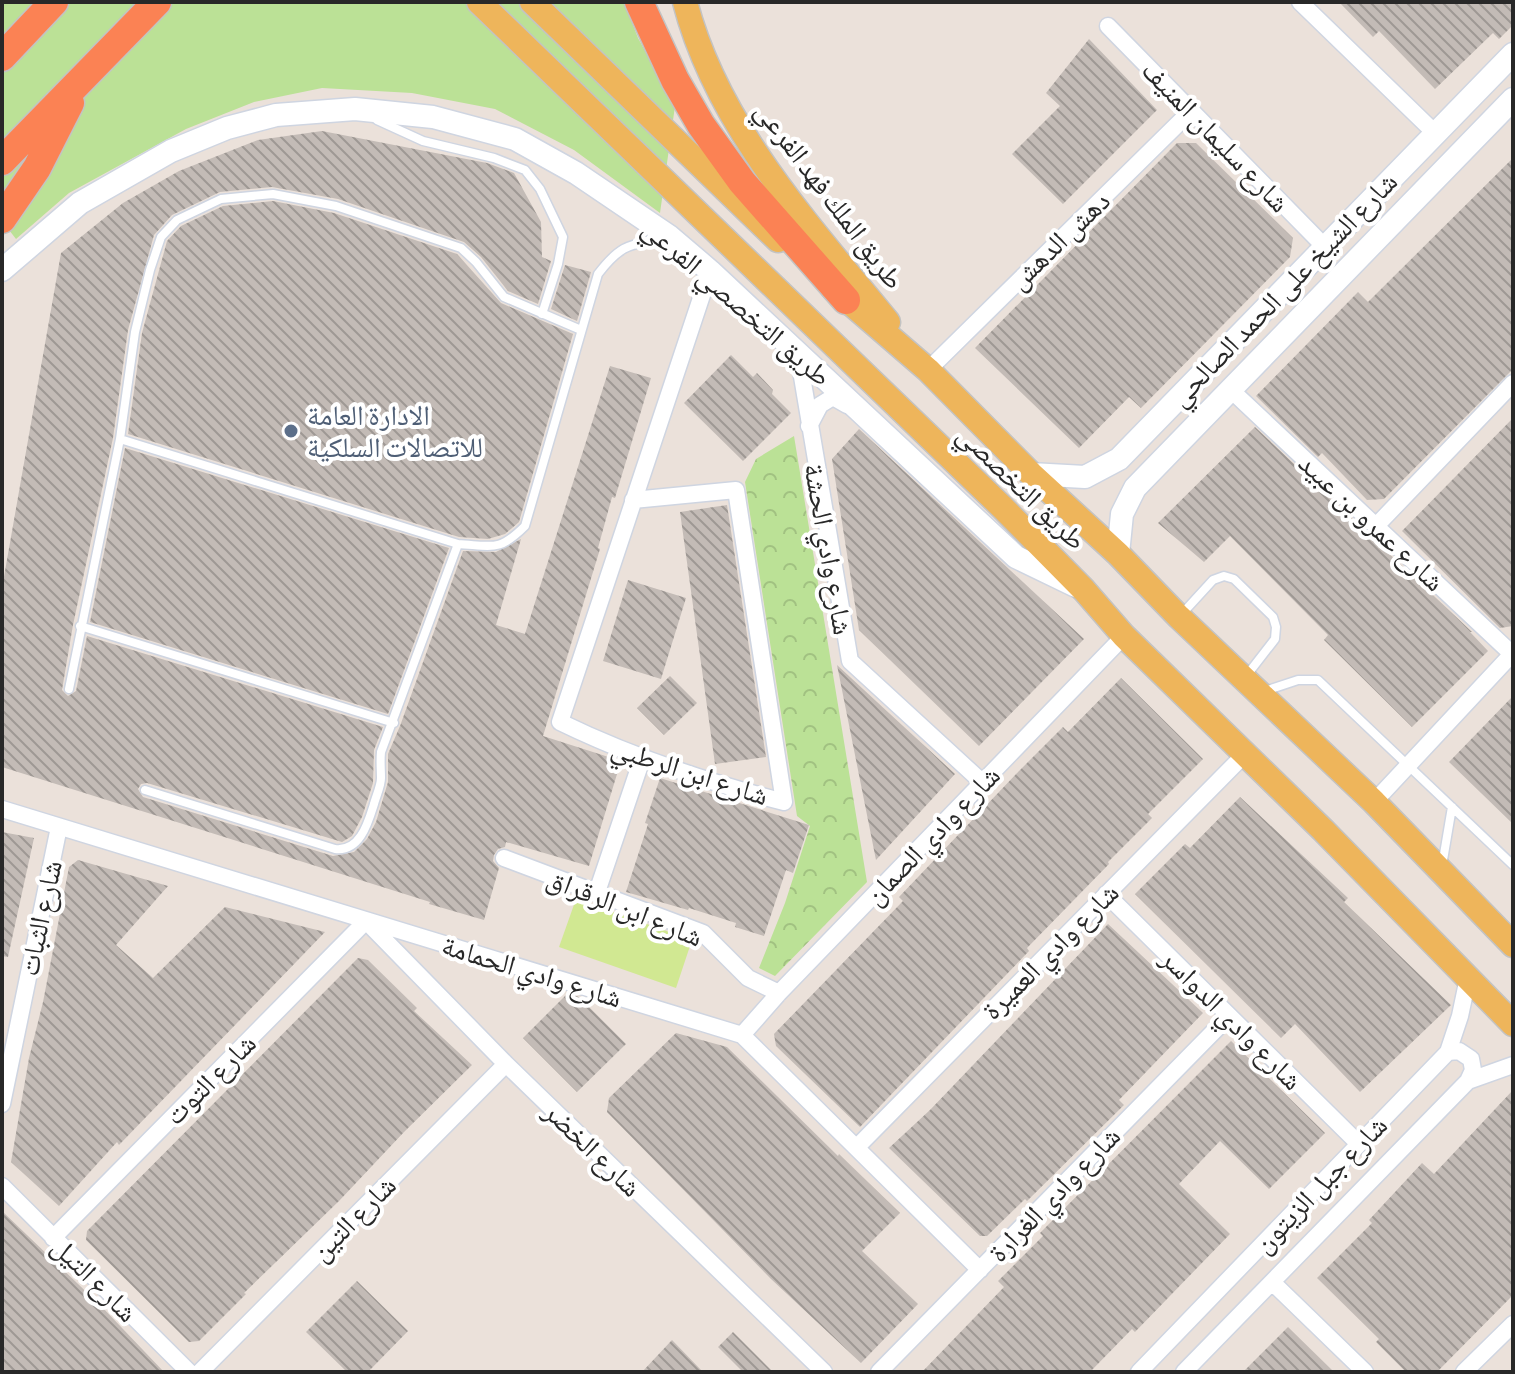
<svg xmlns="http://www.w3.org/2000/svg" width="1515" height="1374" viewBox="0 0 1515 1374" font-family="'Alegreya Sans','Noto Naskh Arabic',sans-serif">
  <style>
    .grass { fill: #bbe196 }
    .park { fill: url(#park-crowns) }
    .pitch { fill: #d1e892 }
    .building { fill: url(#building-back-hatch) }
    .lines { fill: none; stroke-linecap: round; stroke-linejoin: round }
    .lane-casing { stroke: #cfd5e1; stroke-width: 11 }
    .street-casing { stroke: #cfd5e1; stroke-width: 19 }
    .secondary-casing { stroke: #cfd5e1; stroke-width: 25 }
    .primary-casing { stroke: #c3c3c3; stroke-width: 27 }
    .highway-casing { stroke: #c3c3c3; stroke-width: 31 }
    .lane { stroke: #fff; stroke-width: 8 }
    .street { stroke: #fff; stroke-width: 16 }
    .secondary { stroke: #fff; stroke-width: 22 }
    .primary { stroke: #eeb55b; stroke-width: 24 }
    .highway { stroke: #fb8254; stroke-width: 28 }
    .service-dot { fill: #5c6f8a; stroke: #fff; stroke-width: 3 }
    .labels { text-anchor: middle; stroke-width: 8; stroke-linejoin: round; paint-order: stroke }
    .street-label { font-size: 28px; fill: #282828; stroke: #fff }
    .service-label { font-size: 28px; fill: #4e5e75; stroke: #fff; text-anchor: start }
  </style>
  <defs>
    <pattern id="park-crowns" width="20" height="18" patternUnits="userSpaceOnUse" patternTransform="scale(2)"><rect width="20" height="18" fill="#bbe196"/><path d="M2 6a3 3 0 1 1 6 0M12 15a3 3 0 1 1 6 0" fill="none" stroke="#a1c181"/></pattern>
    <pattern id="building-back-hatch" width="6" height="6" patternUnits="userSpaceOnUse" patternTransform="scale(2)"><rect width="6" height="6" fill="#c3bbb6"/><path d="M-1 5l2 2M0 0l6 6M5-1l2 2" fill="none" stroke="#9e9894"/></pattern>
  </defs>
  <rect width="100%" height="100%" fill="#ebe1da"/>
  <path class="grass" d="M2,2H624L638,38L675,106L660,213L574,150L495,109L412,93L322,88L254,102L186,129L69,193L16,239L2,221Z"/>
  <path class="park" d="M794,436L867,882L775,976L759,968L785,903L810,826L797,816L745,482L756,459Z"/>
  <path class="pitch" d="M576,899L692,940L676,988L559,947Z"/>
  <path class="building" d="M1339,2H1513V25L1499,39L1493,33L1435,89L1379,31L1373,37Z
    M1089,39L1157,110L1063,204L1012,154L1060,106L1046,93Z
    M322,131L487,163L514,173L541,222L542,257L551,261L538,304L508,291L481,257L464,242L338,199L272,187L220,192L172,215L154,235L128,330L113,438L73,625L62,690L68,696L76,691L87,636L383,727L374,750L373,783L362,817L352,836L342,842L147,783L141,784L138,789L143,797L333,856L354,852L367,839L376,822L388,782V754L400,726L463,551L496,552L521,539L496,625L525,634L610,366L651,378L615,498L612,497L598,548L600,549L543,736L621,761L589,866L506,842L505,847L498,849L494,855L493,861L499,868L484,920L429,904L430,902L2,767V588L61,253L123,203L179,171L258,140Z
    M1177,143H1196L1293,238L1290,257L1141,408L1129,397L1079,448L975,348Z
    M1513,158V369L1384,499L1367,500L1322,453L1318,457L1256,396L1358,292L1368,302Z
    M273,201L334,213L457,254L501,303L573,334L519,522L505,534L488,539L459,537L128,434L142,333L167,241L181,226L223,206Z
    M565,265L591,272L577,321L551,309Z
    M731,355L753,377L757,373L773,390L772,394L791,413L743,461L684,403Z
    M1513,418V626L1500,628L1402,531Z
    M1255,427L1472,632H1470L1488,651L1412,727L1324,640L1328,635L1230,536L1204,562L1158,523Z
    M859,429L1084,639L979,746L859,630L832,459Z
    M125,448L449,548L388,714L90,622Z
    M727,505L766,757L715,764L680,512Z
    M628,580L686,598L661,679L603,661Z
    M837,665L955,774L876,860Z
    M670,676L697,703L664,735L637,708Z
    M1121,678L1203,759L1148,814L1152,818L1108,862L1109,864L1027,948L1029,951L860,1127L776,1046L774,1034L903,901L899,897L1019,771L1063,727L1068,732Z
    M1513,696V824L1449,762Z
    M660,778L809,825L793,873L786,870L764,936L735,927L736,923L689,908L688,910L626,892L648,824L645,823Z
    M1240,797L1348,898L1344,902L1451,1005L1360,1092L1295,1024L1281,1038L1135,894L1185,844L1190,848Z
    M2,832L34,838L8,957L2,956Z
    M78,860L168,886L116,945L153,978L225,907L325,932L119,1145L117,1142L59,1206L11,1162L29,1058L43,1002L69,867Z
    M1108,924L1203,1013L1119,1100L1124,1105L1027,1201L1025,1199L987,1236H980L889,1148L930,1110Z
    M358,958L368,960L417,1008L414,1011L472,1065L404,1132L339,1201L244,1293L246,1294L199,1341L189,1342L86,1240L87,1231Z
    M568,993L579,997L626,1044L577,1092L523,1038Z
    M676,1033L727,1047L838,1156L839,1154L900,1213L862,1251L918,1304L861,1363L771,1279L607,1112L609,1098Z
    M1231,1041L1325,1133L1269,1189L1220,1141L1179,1184L1230,1234L1135,1332L1132,1329L1090,1372H922L1004,1287L998,1281L1043,1236L1040,1233Z
    M1513,1090V1295L1437,1372H1406L1376,1342L1379,1339L1317,1278L1372,1223L1369,1220L1422,1163L1434,1174Z
    M2,1211L102,1307L164,1372H2Z
    M357,1281L408,1331L368,1372H347L306,1332Z
    M1288,1327L1334,1372H1243Z
    M733,1332L773,1372H743L718,1347Z
    M672,1340L703,1372H642Z"/>
  <g class="lines">
    <defs>
      <path id="lane" d="M377,120L423,141L494,158L525,170L540,189L563,237L558,264L542,314
        M120,439L135,332L150,270L161,237L177,220L221,199L273,194L336,206L461,248L476,262L504,297L581,330
        M1180,616L1213,580L1224,576L1234,579L1273,617L1276,627L1275,639L1247,675
        M80,626L394,723
        M69,689L120,439L458,544
        M1262,692L1298,680H1318L1513,865
        M145,790L335,849C360,852 368,823 374,804C376,796 381,786 381,778C381,769 380,762 381,752L458,544C493,546 499,552 525,526L598,274C621,244 630,245 664,237
        M1442,866L1452,807"/>
      <path id="street" d="M1300,2L1435,133
        M1108,26L1324,246
        M798,353L850,661L983,783
        M928,370L1191,111
        M1231,390L1512,654
        M809,426L820,405L833,397L847,405
        M633,500L736,490L784,802C707,782 632,757 560,722L710,271
        M1376,526L1513,383
        M1374,802L1513,653
        M2,809L742,1035L980,1270
        M504,858L703,933L748,978L779,993
        M597,892L643,756
        M1106,894L1358,1143
        M742,1035L779,993L1124,636
        M1448,1052L1459,1051L1471,1059L1473,1070L1468,1081
        M2,1104L59,827
        M857,1147L1244,755
        M2,1186L189,1372
        M53,1238L366,921L506,1064L824,1372
        M1272,1282L1365,1372
        M200,1372L506,1064
        M879,1372L1229,1016
        M1139,1372L1448,1052L1460,1016L1468,978
        M1184,1372L1468,1081L1513,1065
        M1464,1372L1513,1324"/>
      <path id="secondary" d="M2,270L80,203L171,151L227,128L276,115L355,109L433,117L515,139L576,173L669,236L710,271L1016,557L1076,586
        M1031,474L1085,477L1119,459L1513,54
        M1118,554L1122,514L1135,488L1513,99"/>
      <path id="primary" d="M479,2L1003,508L1084,590L1124,636L1323,830L1513,1024
        M532,2L778,240
        M685,2C717,126 809,225 888,322
        M833,288L928,370L1031,474L1118,554L1179,617L1374,802L1513,945"/>
      <path id="highway" d="M639,2L675,80L701,125L742,182L846,300
        M2,57L54,2
        M2,161L157,2
        M2,219L37,168L70,103"/>
    </defs>
    <use href="#lane" class="lane-casing"/>
    <use href="#street" class="street-casing"/>
    <use href="#secondary" class="secondary-casing"/>
    <use href="#primary" class="primary-casing"/>
    <use href="#highway" class="highway-casing"/>
    <use href="#lane" class="lane"/>
    <use href="#street" class="street"/>
    <use href="#secondary" class="secondary"/>
    <use href="#primary" class="primary"/>
    <use href="#highway" class="highway"/>
  </g>
  <circle class="service-dot" cx="291" cy="431" r="8"/>
  <g class="labels">
    <g class="street-label">
      <text transform="translate(1216 136) rotate(46)" y="10">شارع سليمان المنيف</text>
      <text transform="translate(830 195) rotate(53)" y="10">طريق الملك فهد الفرعي</text>
      <text transform="translate(1059 240) rotate(-44)" y="10">دهش الدهش</text>
      <text transform="translate(1283 289) rotate(-46)" y="10">شارع الشيخ على الحمد الصالحي</text>
      <text transform="translate(737 302) rotate(41)" y="10">طريق التخصصي الفرعي</text>
      <text transform="translate(1022 487) rotate(44)" y="10">طريق التخصصي</text>
      <text transform="translate(1372 522) rotate(43)" y="10">شارع عمرو بن عبيد</text>
      <text transform="translate(829 549) rotate(80)" y="10">شارع وادي الحشة</text>
      <text transform="translate(690 771) rotate(18)" y="10">شارع ابن الرطبي</text>
      <text transform="translate(932 835) rotate(-46)" y="10">شارع وادي الصمان</text>
      <text transform="translate(625 907) rotate(22)" y="10">شارع ابن الرقراق</text>
      <text transform="translate(40 918) rotate(-78)" y="10">شارع الثبات</text>
      <text transform="translate(1050 951) rotate(-45)" y="10">شارع وادي العميرة</text>
      <text transform="translate(532 971) rotate(17)" y="10">شارع وادي الحمامة</text>
      <text transform="translate(1232 1019) rotate(45)" y="10">شارع وادي الدواسر</text>
      <text transform="translate(210 1079) rotate(-45)" y="10">شارع التوت</text>
      <text transform="translate(593 1149) rotate(44)" y="10">شارع الخضر</text>
      <text transform="translate(1320 1184) rotate(-46)" y="10">شارع جبل الزيتون</text>
      <text transform="translate(1054 1194) rotate(-46)" y="10">شارع وادي الغرارة</text>
      <text transform="translate(353 1218) rotate(-45)" y="10">شارع التين</text>
      <text transform="translate(95 1279) rotate(45)" y="10">شارع التيل</text>
    </g>
    <g class="service-label">
      <text x="307" y="425">الادارة العامة<tspan x="307" dy="32">للاتصالات السلكية</tspan></text>
    </g>
  </g>
  <rect width="1515" height="1374" fill="none" stroke="#282828" stroke-width="8"/>
</svg>
